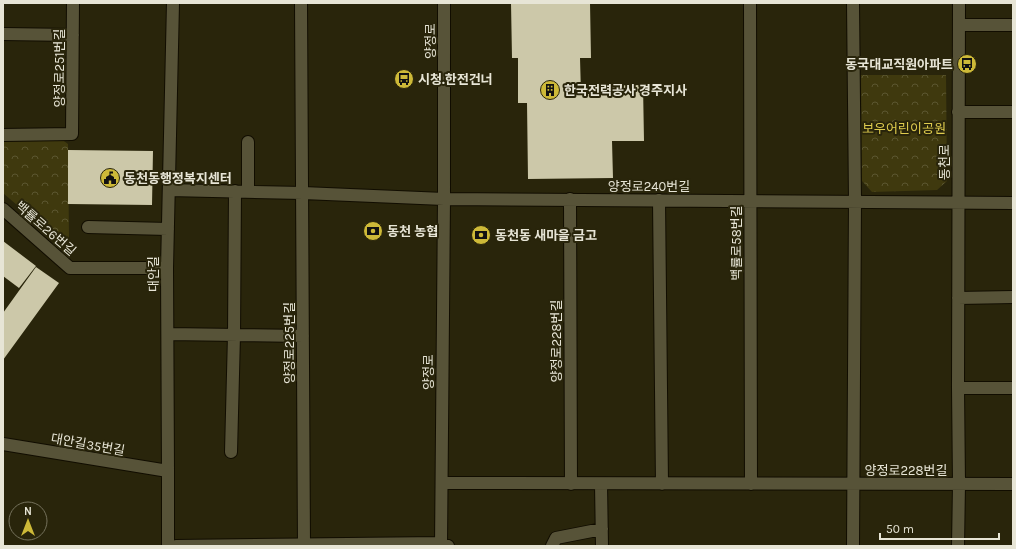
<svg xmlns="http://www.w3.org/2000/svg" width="1016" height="549" viewBox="0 0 1016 549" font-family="Karla,'Noto Sans KR',sans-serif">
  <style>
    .forest { fill: url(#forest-crowns) }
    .building { fill: #ccc8a9 }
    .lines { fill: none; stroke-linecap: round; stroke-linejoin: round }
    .minor-casing { stroke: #110d00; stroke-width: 14 }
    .minor { stroke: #575338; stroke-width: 12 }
    .labels { text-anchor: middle; stroke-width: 4; stroke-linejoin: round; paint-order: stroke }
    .street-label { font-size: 13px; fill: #e7e5d6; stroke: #29250b }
    .poi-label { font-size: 13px; font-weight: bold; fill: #e7e5d6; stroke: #29250b; text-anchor: start }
    .park-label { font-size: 13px; fill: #dfcc4e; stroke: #29250b }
  </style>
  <defs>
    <pattern id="forest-crowns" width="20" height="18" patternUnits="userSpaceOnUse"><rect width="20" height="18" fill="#3f390e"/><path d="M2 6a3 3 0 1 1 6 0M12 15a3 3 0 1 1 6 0" fill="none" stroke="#5b5630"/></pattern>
  </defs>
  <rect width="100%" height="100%" fill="#29250b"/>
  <path class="forest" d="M861,75H946L947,181L937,190L872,192L862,181Z
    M3,137L61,139L68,144L69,239L60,242L3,193Z"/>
  <path class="building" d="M511,3H590L591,58H580L581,94H591L590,86L643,85L644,141H612L613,178L528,179L527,103H518V58H512Z
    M68,150L153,151L152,205L68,204Z
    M3,241L36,266L19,288L3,276Z
    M36,267L59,283L3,360V313Z"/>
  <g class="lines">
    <defs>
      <path id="minor" d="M301,3L304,545
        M750,3L751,484
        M853,3L855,201L853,546
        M959,25H1013
        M3,34L73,35
        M958,112H1013
        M3,135L72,134L73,3
        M169,190L303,193L444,199L1013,203
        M248,192V142
        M570,199L571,484
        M659,200L662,484
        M3,209L70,268H167
        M88,227L168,229
        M958,298L1013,297
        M168,334L303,336
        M958,388H1013
        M3,444L168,471
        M231,452L234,335L235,191
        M442,483L1013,484
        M601,484L602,546
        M168,546V471L167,268L173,3
        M176,546L441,543L448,546
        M441,546L444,199V3
        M552,546L556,538L602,529
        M958,546L959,484L958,388L959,3"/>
    </defs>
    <use href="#minor" class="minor-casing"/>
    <use href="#minor" class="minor"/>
  </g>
  <defs>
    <symbol id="bus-disc" viewBox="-11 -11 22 22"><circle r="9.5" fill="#cdb938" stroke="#29250b"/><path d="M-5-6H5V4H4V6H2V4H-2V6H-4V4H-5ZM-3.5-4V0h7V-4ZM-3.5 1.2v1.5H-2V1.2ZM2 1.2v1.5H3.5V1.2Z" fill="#111"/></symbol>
    <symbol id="building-disc" viewBox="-11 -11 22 22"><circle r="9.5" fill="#cdb938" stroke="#29250b"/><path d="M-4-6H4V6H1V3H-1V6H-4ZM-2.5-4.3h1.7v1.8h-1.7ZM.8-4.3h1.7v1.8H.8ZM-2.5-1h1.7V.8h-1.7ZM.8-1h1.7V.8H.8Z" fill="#111"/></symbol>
    <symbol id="civic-disc" viewBox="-11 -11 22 22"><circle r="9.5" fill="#cdb938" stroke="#29250b"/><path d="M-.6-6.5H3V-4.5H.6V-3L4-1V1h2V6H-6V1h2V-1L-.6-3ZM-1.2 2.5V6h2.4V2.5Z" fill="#111"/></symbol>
    <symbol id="bank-disc" viewBox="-11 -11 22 22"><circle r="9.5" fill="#cdb938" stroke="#29250b"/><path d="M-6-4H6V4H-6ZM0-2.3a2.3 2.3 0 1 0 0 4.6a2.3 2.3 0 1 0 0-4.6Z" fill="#111"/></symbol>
  </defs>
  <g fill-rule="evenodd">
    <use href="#bus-disc" x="956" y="53" width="22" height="22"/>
    <use href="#bus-disc" x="393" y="68" width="22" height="22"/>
    <use href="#building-disc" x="539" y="79" width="22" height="22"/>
    <use href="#civic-disc" x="99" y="167" width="22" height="22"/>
    <use href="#bank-disc" x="362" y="220" width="22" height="22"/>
    <use href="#bank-disc" x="470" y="224" width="22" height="22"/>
  </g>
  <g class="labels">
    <g class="street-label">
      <text transform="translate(430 41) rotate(-90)" y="5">양정로</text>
      <text transform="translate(59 68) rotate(-90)" y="5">양정로251번길</text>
      <text transform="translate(944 162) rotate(-90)" y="5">동천로</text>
      <text x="649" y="191">양정로240번길</text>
      <text transform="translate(46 228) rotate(41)" y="5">백률로26번길</text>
      <text transform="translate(736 243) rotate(-90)" y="5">백률로58번길</text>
      <text transform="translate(153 274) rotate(-90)" y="5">대안길</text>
      <text transform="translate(556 341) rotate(-90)" y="5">양정로228번길</text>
      <text transform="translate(289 343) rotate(-90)" y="5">양정로225번길</text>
      <text transform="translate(428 372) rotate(-90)" y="5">양정로</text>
      <text transform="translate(88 444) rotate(10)" y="5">대안길35번길</text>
      <text x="906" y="475">양정로228번길</text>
    </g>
    <g class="poi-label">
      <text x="953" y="69" text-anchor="end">동국대교직원아파트</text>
      <text x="418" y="84">시청.한전건너</text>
      <text x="564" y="95">한국전력공사 경주지사</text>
      <text x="124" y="183">동천동행정복지센터</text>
      <text x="387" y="236">동천 농협</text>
      <text x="495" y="240">동천동 새마을 금고</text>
    </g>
    <g class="park-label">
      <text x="904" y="133">보우어린이공원</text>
    </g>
  </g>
  <rect width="1016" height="549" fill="none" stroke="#e7e5d6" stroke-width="8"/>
  <g transform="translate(28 521)"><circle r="19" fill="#29250b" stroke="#75725c"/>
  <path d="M0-3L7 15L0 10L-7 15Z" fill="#cdb938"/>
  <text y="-6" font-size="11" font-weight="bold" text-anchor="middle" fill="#e7e5d6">N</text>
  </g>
  <path d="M880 533v6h119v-6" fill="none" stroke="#e7e5d6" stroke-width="2"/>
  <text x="886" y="533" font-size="12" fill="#e7e5d6" stroke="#29250b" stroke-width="3" paint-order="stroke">50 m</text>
</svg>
